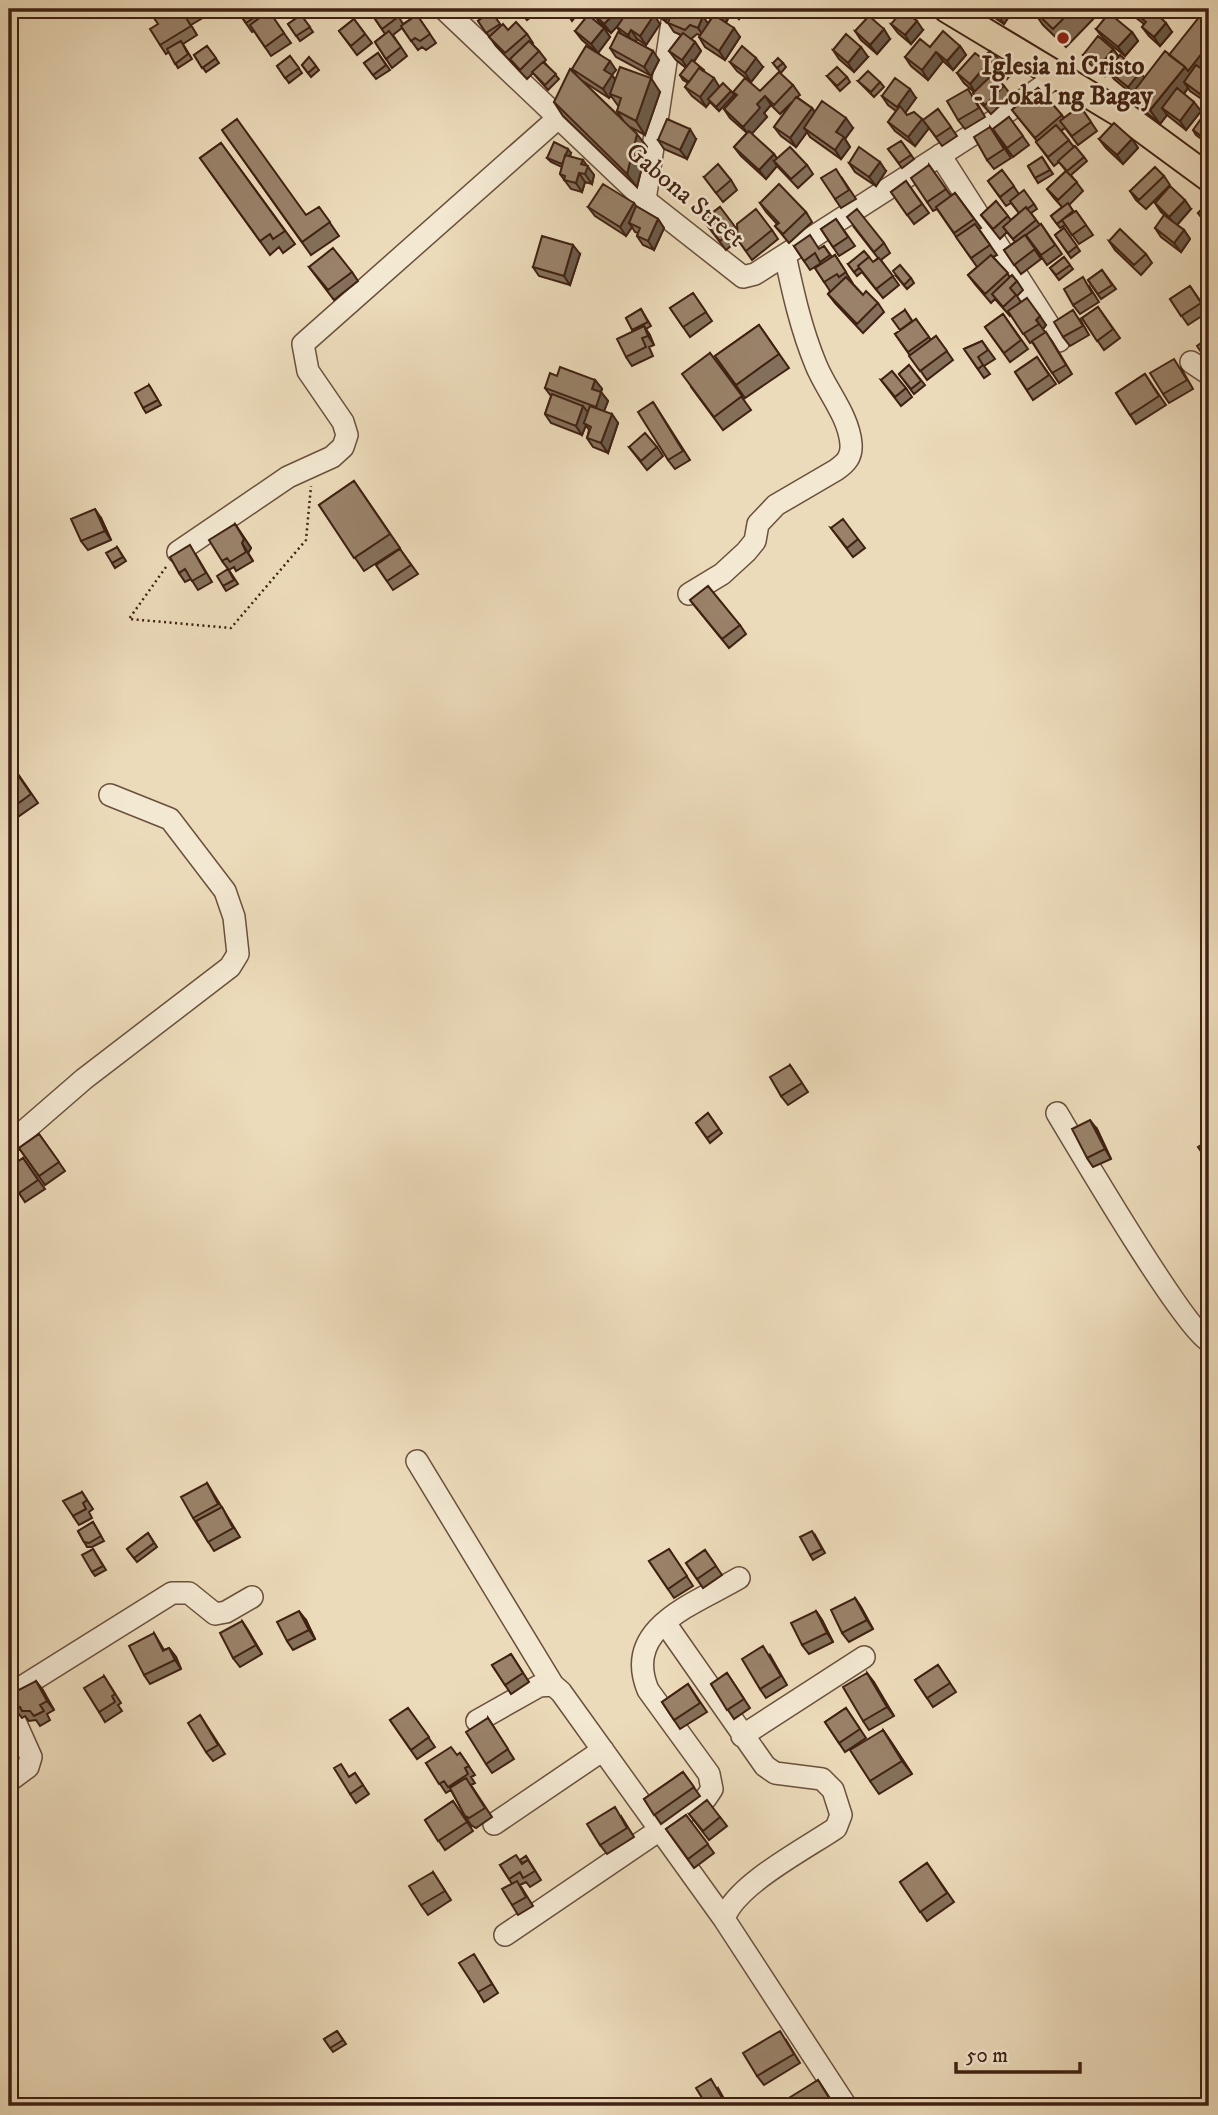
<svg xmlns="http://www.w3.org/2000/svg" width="1218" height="2115" viewBox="0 0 1218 2115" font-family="'IM FELL DW Pica',serif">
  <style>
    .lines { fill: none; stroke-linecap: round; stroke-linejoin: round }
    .minor-casing { stroke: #6a503c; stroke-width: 24 }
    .major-casing { stroke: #3f2112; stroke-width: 30 }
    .path { stroke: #3f2112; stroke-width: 2.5; stroke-dasharray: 2 3.5; stroke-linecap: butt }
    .minor { stroke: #f3e8d2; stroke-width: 21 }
    .major { stroke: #ecdbba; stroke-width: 26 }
    .wall { fill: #84705a; stroke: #3f2112; stroke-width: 2; fill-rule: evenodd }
    .shaded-wall { fill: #6b5b4a; stroke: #3f2112; stroke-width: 2 }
    .building { fill: #998269; stroke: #3f2112; stroke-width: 2 }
    .poi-dot { fill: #8f2418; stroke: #f3e8d2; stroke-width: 2.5 }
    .labels { text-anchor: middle; stroke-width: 5; stroke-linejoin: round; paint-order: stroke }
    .poi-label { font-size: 26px; font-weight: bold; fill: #3f2112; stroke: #f3e8d2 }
    .street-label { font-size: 26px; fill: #3f2112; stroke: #f3e8d2 }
  </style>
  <rect width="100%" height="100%" fill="#ecdbba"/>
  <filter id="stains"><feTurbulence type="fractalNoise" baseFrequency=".00286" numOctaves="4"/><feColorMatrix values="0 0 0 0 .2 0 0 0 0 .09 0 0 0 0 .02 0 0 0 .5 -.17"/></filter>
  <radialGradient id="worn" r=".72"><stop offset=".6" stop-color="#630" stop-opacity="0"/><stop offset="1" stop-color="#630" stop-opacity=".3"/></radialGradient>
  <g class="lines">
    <defs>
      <path id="minor" d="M444,9L645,200L743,277L755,274L1000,117L1058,75
        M940,155L1059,341
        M645,200L674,9
        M1191,362L1209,374
        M178,552L288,477L332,457L343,447L347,435L343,422L308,371L303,344L557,119
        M689,594L722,574L746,552L755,541L758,524L776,505L836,470C846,463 852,457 851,444C849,416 826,390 816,365C801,329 793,292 785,255
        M1057,1113C1078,1148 1185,1330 1209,1341
        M9,1144L84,1079L230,967L238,954L234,917L225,891L170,819L110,795
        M417,1461L553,1685
        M665,1623L765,1766L775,1773L822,1779L833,1790L841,1815L836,1828C805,1849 735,1885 724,1919
        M9,1695L172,1593H189L215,1614L226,1612L252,1597
        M9,1708L31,1757L28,1767L9,1781
        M477,1721L539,1686L553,1685L561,1692L724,1919L846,2106
        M742,1736L864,1657
        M494,1824L603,1750
        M505,1935L661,1829L706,1798L712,1789L709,1774L648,1690C622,1627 695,1604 739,1578"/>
      <path id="major" d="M947,9L1126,117L1209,178"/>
    </defs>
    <use href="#minor" class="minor-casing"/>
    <use href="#major" class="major-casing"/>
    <path class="path" d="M166,567L129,619L231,628L306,540L311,486"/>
    <use href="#minor" class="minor"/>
    <use href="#major" class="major"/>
  </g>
  <path class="wall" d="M168,9H208L211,13L191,25L197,35L183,44L192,59L178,68L169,52L166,54L160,45L158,24Z
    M236,9H282L283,11L273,18L291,43L271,56L254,31L252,32Z
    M394,9L403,24L417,15L436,43L426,50L422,47L418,50L402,28L393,35L407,56L392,68L375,42L385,34L369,10Z
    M453,9H468L459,17Z
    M517,9H536L538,11L527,20Z
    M650,9H669L666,22Z
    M673,9H693L696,13L708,23L711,19L707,17L704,13L730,15L726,23L740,37L725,60L705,47L699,37L700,35L697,34L691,39L695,42L701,51L694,62L720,87L734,95L719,111L710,102L706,107L692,96L685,87L688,83L683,80L680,75L686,68L676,60L669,51L681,35L674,32L668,23Z
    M725,9H746L739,19Z
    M982,9H1014L1004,24Z
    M1032,9H1103L1066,47L1043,25Z
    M1129,9L1172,32L1160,46L1149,36L1142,27L1144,24L1135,17Z
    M491,11L501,26L508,30L527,34L533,43L532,44L539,51L546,60L544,62L559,79L548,90L533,73L527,79L496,46L478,21Z
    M593,13L660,24L646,45L637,39L635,42L659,60L651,76L616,57L610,48L621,34L617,27V26L611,33L599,22Z
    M301,15L313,32L300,41L288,24Z
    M1209,15V73L1204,68L1203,70L1209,74V111L1204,105L1206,102L1190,91L1188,88L1184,94L1201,111L1186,130L1167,115L1160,124L1141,108L1131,95L1132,94L1114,79L1109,72L1105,76L1090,64L1083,55L1113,49L1118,56L1144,78L1169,55Z
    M354,19L372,43L357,55L339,31Z
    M891,24L923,30L911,44L898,33Z
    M604,28L610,37L598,53L616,70L612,75L615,79L660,92L645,135L630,127L647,147L637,187L563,116L554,102L576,75L572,69L596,52L582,40L575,31ZM581,80L609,98L611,96L619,107L617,111L623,120Z
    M1096,29L1132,32L1138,41L1125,56L1103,38Z
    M855,31L890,39L877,54L861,40Z
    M207,46L219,63L206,72L194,55Z
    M960,46L966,55L953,70L943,61L928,80L911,66L905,57L930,47Z
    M833,50L868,57L854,72L839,59Z
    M378,53L390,70L376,79L364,63Z
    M290,56L302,73L289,83L277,66Z
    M309,57L319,70L311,77L302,65Z
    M730,62L763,67L751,82L737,71Z
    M773,63H783L786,67L781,73Z
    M957,73H994L992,75L1004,86L1011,95L991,114L980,102L973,93L974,92L964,83Z
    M827,76L847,77L850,82L840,91Z
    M858,81L880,82L884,87L874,97Z
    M793,85L800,95L797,97L812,108L815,112L853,128L845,139L850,147L841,159L810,137L807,132L796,147L781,136L774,127L792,102L780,114L771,105L764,113L767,117L751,134L774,154L777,159L807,165L813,174L798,188L777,166L766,179L741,156L734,147L747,133L730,118L724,109L736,96L733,92L760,91Z
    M1038,88L1064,118L1080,106L1097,131L1078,145L1065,128L1061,131L1074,147L1084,157L1087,161L1071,175L1083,191L1069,205L1074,212L1076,211L1093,235L1079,244L1065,225L1060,228L1051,216L1062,207L1054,198L1047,189L1066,171L1059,162L1054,166L1036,142L1037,141L1012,110Z
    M882,96L916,98L905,113L907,115L924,120L938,109L957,136L942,146L929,128L915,146L895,131L888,122L896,111L888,105Z
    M974,98L985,117L965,129L958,120Z
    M1009,117L1029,145L1013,157L993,129Z
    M990,127L1011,158L994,169L987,160Z
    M222,130L306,215L319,207L339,236L311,255Z
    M1193,130L1209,140L1207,143L1196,135Z
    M696,139L687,159L664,149L658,140Z
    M1099,139H1132L1138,148L1123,164L1106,148Z
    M901,141L914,159L902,168L888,149Z
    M221,143L295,244L283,253L279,247L270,255L200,158Z
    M571,153L570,156L586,165L594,175L592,184L585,182L582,192L571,189L560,174L562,167L551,162L547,158Z
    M1042,157L1053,174L1038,183L1028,166Z
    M849,163L886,171L876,186L855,172Z
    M929,165L951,196L955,193L981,228L979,229L997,255L993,257L1010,277L1017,281L1023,290L1017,296L1021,302L1046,325L1043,329L1052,341L1072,374L1059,383L1032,342L1030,343L1011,315L1010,316L995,299L991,303L975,284L968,275L977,267L937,209L933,211L927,202Z
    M1002,170L1019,194L1034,204L1037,209L1031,213L1040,225L1041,224L1062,254L1047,265L1030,240L1029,241L1041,259L1021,274L1004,250L1015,242L1007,232L1000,239L981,215L996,201L1011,220L1019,213L1011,203L1006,206L988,181Z
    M1164,176L1170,185L1146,209L1136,200L1130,191Z
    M704,177L731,180L737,190L723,202Z
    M842,178L856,199L841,208L835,199Z
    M906,181L929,213L914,224L891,192Z
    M1209,202V228L1198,213Z
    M760,203L806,212L812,222L789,243L775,226L777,224L766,212Z
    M1155,203L1191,209L1177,225L1184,230L1190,239L1181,252L1161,237L1155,228L1167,217L1161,212Z
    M636,206L658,219L664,228L654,250L643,245L637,236L638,233L635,232L632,227L626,236L595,216L588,207Z
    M720,207L737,230H772L778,239L752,260L738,240L726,250L703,220Z
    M836,219L855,246L839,256L821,229Z
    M853,226L884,243L890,253L881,260L899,285L883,298L862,272L857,276L848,264L873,262L878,258Z
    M1064,228L1080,251L1071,258L1055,235Z
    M1109,241L1146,254L1152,263L1141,275L1115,250Z
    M794,246L819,249L824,246L832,257L835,255L852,282H851L863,295L878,303L884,312L863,333L835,303L828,294L830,291L815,268L821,263L810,270Z
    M580,254L570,285L539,276L533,267Z
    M1064,257L1073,269L1059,280L1050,268Z
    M309,267L352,272L358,281L334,300Z
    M1102,270L1116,289L1101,299L1088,280Z
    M896,276L911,278L914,283L907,289Z
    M1089,286L1099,302L1080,314L1073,305Z
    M1190,286L1208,312L1188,325L1170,299Z
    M693,293L712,321L690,337L670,308Z
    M1098,307L1120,338L1104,350L1082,318Z
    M641,309L651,326L646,329L654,345L649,347L653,356L632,366L626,357L633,331L626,318Z
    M905,310L913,322L916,319L931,340L936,336L953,360L927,380L895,334L901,331Z
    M1003,314L1028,349L1010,362L985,327Z
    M1080,319L1089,335L1070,346L1063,337Z
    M759,325L789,368L745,398L715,356Z
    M982,341L995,359L984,366L990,374L984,378L964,349Z
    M710,353L751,410L723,430L691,387Z
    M1037,357L1056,384L1033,400L1015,372Z
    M909,365L925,385L914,394L899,374Z
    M1181,368L1193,389L1169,403L1163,394Z
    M1145,374L1166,405L1136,424L1116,393Z
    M557,376L595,380L602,389L601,392L608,401L604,411L618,423L608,453L593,447L587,438L589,430L586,425L582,435L551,423L545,414L551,396L545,388Z
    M881,380L906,388L912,397L901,406Z
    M149,385L161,405L146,413L143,408Z
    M653,402L690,460L675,469L668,460Z
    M629,447H657L663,456L647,470Z
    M354,481L400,548L364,571L319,505Z
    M101,518L111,540L88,550L81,541Z
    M235,524L251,548L248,553L253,561L236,571L234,567L229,570L238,584L226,591L223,586L228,569L222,561Z
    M831,528L858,539L865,548L853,557Z
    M117,547L126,561L115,568L112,563Z
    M400,549L418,574L393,590L376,565Z
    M196,555L212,582L198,590L191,579L185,582L179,573Z
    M690,600L740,625L746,634L729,648Z
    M9,761L38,803L12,821L9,816Z
    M790,1065L808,1092L788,1105L781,1096Z
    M708,1113L722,1133L710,1143L696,1123Z
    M1097,1129L1111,1159L1093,1167L1087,1158Z
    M39,1134L65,1171L45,1185L19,1148Z
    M23,1158L45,1189L25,1202L9,1178Z
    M207,1483L240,1537L214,1551L193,1518Z
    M82,1492L93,1509L89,1512L92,1518L79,1525L73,1516Z
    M93,1522L104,1541L92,1547H87L78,1531Z
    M148,1533L157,1547L137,1562L127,1549Z
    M815,1535L825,1553L813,1560L810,1555Z
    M93,1549L106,1570L95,1576L92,1572Z
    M669,1549L693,1586L674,1598L649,1561Z
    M705,1550L722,1575L703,1588L686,1563Z
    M855,1598L861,1607L873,1629L849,1642L842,1633Z
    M816,1611L822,1620L833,1642L809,1654L802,1645Z
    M306,1620L315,1639L293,1650L287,1641Z
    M242,1621L262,1654L240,1667L233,1658Z
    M154,1633L164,1650L169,1648L176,1657L181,1669L150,1684L144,1675Z
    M511,1654L529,1682L511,1694L492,1665Z
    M770,1655L787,1685L766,1698L760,1689Z
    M938,1665L956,1692L933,1707L915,1680Z
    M727,1673L750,1708L734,1719L711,1684Z
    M867,1673L894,1716L869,1730L863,1721Z
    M104,1676L121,1703L118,1705L122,1711L105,1722L99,1712Z
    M36,1681L54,1710L47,1714L50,1720L40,1726L36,1720L29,1721L25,1716L22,1718L15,1709Z
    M688,1684L707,1712L680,1729L662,1702Z
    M408,1708L435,1747L417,1759L390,1720Z
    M846,1708L866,1738L845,1752L825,1722Z
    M200,1715L225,1754L213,1761L206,1752Z
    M488,1718L514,1759L492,1773L486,1764Z
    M883,1730L912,1774L879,1794L870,1781Z
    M460,1753L475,1775L471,1777L475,1783L471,1785L492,1817L476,1828L471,1825L465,1816L451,1790L446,1793L426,1763L457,1755Z
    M683,1772L700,1796L661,1824L644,1799Z
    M355,1773L369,1794L356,1803L350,1794V1776Z
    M453,1801L473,1831L445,1850L425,1820Z
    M689,1814L720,1817L727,1826L709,1840Z
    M686,1815L714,1853L694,1868L666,1829Z
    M621,1816L634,1837L607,1854L600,1845Z
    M526,1856L541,1880L530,1887L526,1882L520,1885L533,1906L518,1915L512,1905V1884L500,1865L520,1860Z
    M927,1863L954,1902L927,1921L900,1882Z
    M433,1872L451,1900L428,1915L421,1905Z
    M480,1964L498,1993L484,2002L478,1992Z
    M337,2031L346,2044L333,2052L324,2039Z
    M786,2040L800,2063L764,2085L757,2076Z
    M818,2080L835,2106H780Z
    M718,2088L728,2106H707Z"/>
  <path class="shaded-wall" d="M619,9H634L611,33L604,24Z
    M660,9H669L666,22L659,13Z
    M733,9H746L739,19L732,10Z
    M1001,9H1014L1004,24L997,14Z
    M574,10L577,15L572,21L569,16Z
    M726,10L730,15L725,23L722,19Z
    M654,15L660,24L646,45L640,36Z
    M703,16L709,25L704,37L698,28Z
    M917,21L923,30L911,44L905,35Z
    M1166,23L1172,32L1160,46L1154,37Z
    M604,28L610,37L598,53L591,44Z
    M734,28L740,37L725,60L719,51Z
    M884,29L890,39L877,54L870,45Z
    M631,30L637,39L634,44L628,35Z
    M1132,32L1138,41L1125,56L1118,47Z
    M695,42L701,51L688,69L682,60Z
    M1209,44V61L1190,86L1184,82L1188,88L1169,113L1162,108L1167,115L1160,124L1150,110L1185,67Z
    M960,46L966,55L953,70L947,61Z
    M861,47L868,57L854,72L848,63Z
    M1113,49L1120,58L1105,76L1099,67Z
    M653,51L659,60L651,76L644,67Z
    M936,52L943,61L928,80L922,70Z
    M756,58L763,67L751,82L745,73Z
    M610,61L616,70L612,75L618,84L609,98L603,89L604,70Z
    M988,63L994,73L976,94L970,84Z
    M1009,69L1012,73L1007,79L1004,74Z
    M1140,72L1147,81L1135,96L1128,87Z
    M651,78L660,92L645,135L636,121Z
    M714,78L720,88L708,99L710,102L706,107L700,97Z
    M1209,81V99L1207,103L1200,94Z
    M910,89L916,98L903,116L897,107Z
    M731,91L734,95L719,111L716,107Z
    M765,96L771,105L764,113L767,117L750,136L743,127L757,104Z
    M1194,102L1201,111L1186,130L1180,121Z
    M812,108L818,117L804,128L807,132L796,147L790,138Z
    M846,118L853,128L845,139L850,147L841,159L835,150L836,132Z
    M922,119L929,128L915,146L908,137Z
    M690,129L696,139L687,159L680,150Z
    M1209,131V140L1207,143L1204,138Z
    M637,134L647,147L637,187L627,174Z
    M1132,139L1138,148L1123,164L1117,155Z
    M568,149L571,153L565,168L562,164Z
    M774,154L780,163L774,161L777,166L766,179L759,170Z
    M583,160L594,175L592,184L585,174L581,164Z
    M880,162L886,171L876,186L869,177Z
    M579,173L585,182L582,192L576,183Z
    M1185,200L1191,209L1176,226L1169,217Z
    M634,203L641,213L629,223L632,227L626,236L620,227Z
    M658,219L664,228L654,250L648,241Z
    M1184,230L1190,239L1181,252L1174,243Z
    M573,245L580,254L570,285L564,276Z
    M1040,316L1046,325L1043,329L1036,320Z
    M644,326L650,335L654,345L648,336Z
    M595,380L602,389L598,398L592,389Z
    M601,392L608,401L602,416L596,407Z
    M583,406L590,415L584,423L586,425L582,435L576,426Z
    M612,414L618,423L608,453L601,443Z
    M95,509L101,518L111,540L105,531Z
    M235,524L251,548L248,553L253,561L242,543Z
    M1090,1120L1097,1129L1111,1159L1105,1149Z
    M855,1598L861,1607L873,1629L867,1620Z
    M299,1611L306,1620L315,1639L309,1630Z
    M816,1611L822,1620L833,1642L827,1633Z
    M242,1621L248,1630L262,1654L256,1645Z
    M169,1648L176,1657L181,1669L175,1660Z
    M867,1673L874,1682L894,1716L887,1707Z
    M36,1681L43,1690L54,1710L47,1701Z
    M883,1730L892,1743L912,1774L902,1761Z"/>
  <path class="building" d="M168,9H196L185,16L191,26L160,45L150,29L158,24L154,18Z
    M236,9H267L246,23Z
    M370,9H393L398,17L382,29L369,10Z
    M518,9H532L524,16Z
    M560,9H572L574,10L569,16Z
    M597,9H619L604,24L593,13Z
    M629,9H644L654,15L640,36L631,30L628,35L617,27Z
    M673,9H689V10L703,16L698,28L690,25L685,30L668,23Z
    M706,9H723L726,10L722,19L713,14L711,17L704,13Z
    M989,9H1001L997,14Z
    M1032,9H1073L1053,29Z
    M1130,9H1152L1166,23L1154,37L1142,27L1146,22Z
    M903,10L917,21L905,35L891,24Z
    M269,11L284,33L265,47L250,25Z
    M491,11L500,24L486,33L478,21Z
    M1204,11L1209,15V44L1188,71L1185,67L1169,55Z
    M1109,13L1132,32L1118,47L1096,29Z
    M301,15L310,27L296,36L288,24Z
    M417,15L430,34L420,41L415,38L411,41L401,26Z
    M588,15L604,28L591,44L575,31Z
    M714,15L734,28L719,51L699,37Z
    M869,16L884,29L870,45L855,31Z
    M354,19L365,34L351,46L339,31Z
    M516,22L527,34L505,53L489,37L503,24L508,30Z
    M389,31L401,47L386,59L375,42Z
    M943,31L960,46L947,61L936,52L922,70L905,57L920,39L930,47Z
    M618,32L653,51L644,67L610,48Z
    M683,33L695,42L682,60L669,51Z
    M846,34L861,47L848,63L833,50Z
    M1098,36L1113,49L1099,67L1083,55Z
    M181,41L188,54L175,64L167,49Z
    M529,41L539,51L520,70L510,59Z
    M207,46L216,58L202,68L194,55Z
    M586,46L610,61L604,70L612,75L603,89L572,69Z
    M742,46L756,58L745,73L730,62Z
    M990,51L1009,69L1004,74L985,56Z
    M1165,51L1185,67L1150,110L1131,95Z
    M378,53L386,65L373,75L364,63Z
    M975,53L988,63L970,84L957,73Z
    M1120,55L1140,72L1128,87L1107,70Z
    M290,56L299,68L285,78L277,66Z
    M309,57L316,66L308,73L302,65Z
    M778,58L783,63L777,68L773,63Z
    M1209,58V71L1203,67Z
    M692,60L704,70L703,71L699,68L689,82L680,75Z
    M543,62L556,74L545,85L532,72Z
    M1196,65L1209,74V81L1200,94L1184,82Z
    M620,67L651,78L636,121L617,111L621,98L610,94Z
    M837,67L847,77L837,86L827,76Z
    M699,68L714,78L700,97L685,87Z
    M570,69L637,134L627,174L554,102Z
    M868,71L880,82L871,92L858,81Z
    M779,72L793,85L774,105L765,96L757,104L760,108L743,127L724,109L737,95L733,92L745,78L760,91Z
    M993,74L1004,86L985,105L973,93Z
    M895,78L910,89L897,107L882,96Z
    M723,83L731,91L716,107L708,99Z
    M1038,88L1062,115L1035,138L1012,110Z
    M1177,88L1194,102L1180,121L1162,108Z
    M968,89L979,108L958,120L947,101Z
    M796,97L812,108L790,138L774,127Z
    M1209,97V108L1204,105Z
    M822,101L846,118L836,132L844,137L835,150L804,128Z
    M900,106L907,115L914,112L922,119L908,137L888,122Z
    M1080,106L1091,122L1072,136L1060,121Z
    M938,109L951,127L936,137L923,120Z
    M1203,116L1209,121V131L1204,138L1193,130Z
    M1009,117L1023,136L1007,148L993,129Z
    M237,119L306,215L319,207L330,222L302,242L222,130Z
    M667,119L690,129L680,150L658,140Z
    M1114,123L1132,139L1117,155L1099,139Z
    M1056,125L1069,140L1048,157L1036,142Z
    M990,127L1004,149L987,160L974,137Z
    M749,131L774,154L759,170L734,147Z
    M901,141L911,155L899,163L888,149Z
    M554,142L568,149L562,164L547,158Z
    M221,143L285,231L273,239L270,234L260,241L200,158Z
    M1075,146L1084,157L1067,171L1058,161Z
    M790,147L807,165L791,179L774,161Z
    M859,147L880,162L869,177L849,163Z
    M565,155L583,160L581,164L588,166L585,174L579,173L576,183L564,180L565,176L560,174Z
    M1042,157L1050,170L1035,178L1028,166Z
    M718,164L731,180L716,193L704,177Z
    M929,165L946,189L927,202L911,178Z
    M1155,167L1164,176L1139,200L1130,191Z
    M836,169L849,190L835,199L821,178Z
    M1002,170L1014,186L1000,197L988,181Z
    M1066,171L1077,182L1058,200L1047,189Z
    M906,181L922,204L907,215L891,192Z
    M603,184L634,203L620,227L588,207Z
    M779,184L806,212L783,234L775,226L779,223L760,203Z
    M1170,186L1185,200L1169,217L1155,203Z
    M1024,190L1034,204L1027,209L1026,207L1019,213L1010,201Z
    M955,193L974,219L954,233L936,207Z
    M996,201L1008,216L993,229L981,215Z
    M1209,202V224L1198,213Z
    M1068,203L1073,211L1057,224L1051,216Z
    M636,206L658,219L648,241L637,236L640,228L629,223Z
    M720,207L736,228L720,241L703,220Z
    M1026,207L1036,220L1013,239L1003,227Z
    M756,209L772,230L746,251L738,240L737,224Z
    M857,209L884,243L874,252L847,217Z
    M1076,211L1086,225L1072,235L1062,220Z
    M1164,215L1184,230L1174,243L1155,228Z
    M836,219L848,237L833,247L821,229Z
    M975,224L990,245L971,258L956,237Z
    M1041,224L1055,245L1041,255L1026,235Z
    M1064,228L1077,246L1068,253L1055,235Z
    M1120,229L1146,254L1134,265L1109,241Z
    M810,235L819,249L824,246L830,255L820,262L815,253L804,261L794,246Z
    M1025,235L1035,249L1014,265L1004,250Z
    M542,236L573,245L564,276L533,267Z
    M333,248L352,272L328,290L309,267Z
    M864,251L870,258L869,257L858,266L859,268L854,272L848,264Z
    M835,255L846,272L839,277L837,274L824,282L815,268Z
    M991,255L1008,273L985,294L968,275Z
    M869,257L873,262L879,258L893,276L876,289L858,266Z
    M1064,257L1070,265L1056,275L1050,268Z
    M900,265L911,278L904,285L893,271Z
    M1102,270L1112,285L1098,294L1088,280Z
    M1012,275L1017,281L1010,288L1016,295L1003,307L992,294Z
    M846,277L863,295L866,291L878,303L857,324L828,294Z
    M1083,277L1092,293L1073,305L1064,289Z
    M1190,286L1201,303L1181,316L1170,299Z
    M693,293L706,312L683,327L670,308Z
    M1027,298L1040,316L1036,320L1039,324L1023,334L1008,311Z
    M1098,307L1113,329L1097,341L1082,318Z
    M641,309L648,322L632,330L626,318Z
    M905,310L912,321L900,330L892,319Z
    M1073,310L1083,326L1063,337L1054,322Z
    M1003,314L1021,340L1004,353L985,327Z
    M916,319L929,337L908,352L895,334Z
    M759,325L779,354L736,385L715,356Z
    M644,326L648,336L642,338L646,347L626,357L617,339Z
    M1046,332L1066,365L1052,373L1032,341Z
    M936,336L947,351L920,371L909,356Z
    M1209,337V361L1208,362L1197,346Z
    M982,341L988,350L978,357L983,365L978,369L964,349Z
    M710,353L742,396L714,417L682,374Z
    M1037,357L1049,375L1027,390L1015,372Z
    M1174,359L1187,380L1163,394L1150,373Z
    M909,365L921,381L911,389L899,374Z
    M560,367L595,380L592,389L601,392L596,407L545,388L550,373L557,376Z
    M892,371L906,388L895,397L881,380Z
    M1145,374L1159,396L1130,415L1116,393Z
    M149,385L158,400L143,408L135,393Z
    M552,394L583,406L576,426L545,414Z
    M653,402L683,451L668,460L638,412Z
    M590,406L612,414L601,443L587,438L591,427L584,423Z
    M645,433L657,447L641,461L629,447Z
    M354,481L390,534L354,558L319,505Z
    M95,509L105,531L81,541L71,519Z
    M843,519L858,539L847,548L831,528Z
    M235,524L244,539L242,543L246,552L230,562L227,558L222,561L209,540Z
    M190,545L206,573L192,581L185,569L179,573L170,557Z
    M117,547L123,557L112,563L106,553Z
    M400,549L411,565L387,581L376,565Z
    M228,569L234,580L223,586L217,576Z
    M708,586L740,625L722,639L690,600Z
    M9,762L31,794L9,810Z
    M790,1065L802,1083L781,1096L770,1077Z
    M708,1113L719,1129L707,1138L696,1123Z
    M1090,1120L1105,1149L1087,1158L1072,1129Z
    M39,1134L59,1162L39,1176L19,1148Z
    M1209,1140V1163L1198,1147Z
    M12,1155L17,1162L23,1158L38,1180L19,1193L9,1178V1157Z
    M207,1483L218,1504L193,1518L181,1497Z
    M82,1492L87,1500L83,1503L86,1509L73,1516L63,1501Z
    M222,1507L233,1528L208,1542L196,1521Z
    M93,1522L101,1536L89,1543L84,1542L78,1531Z
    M812,1531L822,1549L810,1555L800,1537Z
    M148,1533L154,1543L134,1558L127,1549Z
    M93,1549L103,1566L92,1572L82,1555Z
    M669,1549L687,1576L668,1589L649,1561Z
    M705,1550L716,1566L697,1579L686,1563Z
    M855,1598L867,1620L842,1633L831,1610Z
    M299,1611L309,1630L287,1641L277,1622Z
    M816,1611L827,1633L802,1645L791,1623Z
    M242,1621L256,1645L233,1658L220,1633Z
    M154,1633L163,1651L169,1648L175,1660L144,1675L129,1646Z
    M763,1646L781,1676L760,1689L742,1659Z
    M511,1654L523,1673L505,1685L492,1665Z
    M938,1665L950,1683L927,1698L915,1680Z
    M727,1673L744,1699L727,1710L711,1684Z
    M867,1673L887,1707L863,1721L843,1687Z
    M104,1676L115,1694L112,1696L115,1702L99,1712L84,1688Z
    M36,1681L47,1701L40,1705L44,1711L34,1716L30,1711H22L20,1707L15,1709L9,1695Z
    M688,1684L700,1703L674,1720L662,1702Z
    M408,1708L429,1737L411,1750L390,1720Z
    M846,1708L860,1729L839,1743L825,1722Z
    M200,1715L218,1745L206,1752L188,1723Z
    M488,1718L508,1749L486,1764L466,1732Z
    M883,1730L902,1761L870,1781L850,1750Z
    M451,1747L457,1755L460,1753L469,1766L465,1768L468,1774L448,1787L444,1781L439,1784L426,1763Z
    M341,1764L349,1777L355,1773L363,1785L350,1794L334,1768Z
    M683,1772L694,1787L654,1815L644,1799Z
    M466,1778L485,1808L469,1818L465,1816L450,1788Z
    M707,1800L720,1817L703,1831L689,1814Z
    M453,1801L467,1822L438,1841L425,1820Z
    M615,1807L627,1828L600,1845L587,1824Z
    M686,1815L708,1844L688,1859L666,1829Z
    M516,1855L522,1864L528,1860L535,1871L523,1878L520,1872L509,1879L500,1865Z
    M526,1856L530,1863L528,1860L522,1863L520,1860Z
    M927,1863L947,1893L920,1912L900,1882Z
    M433,1872L445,1891L421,1905L409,1886Z
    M517,1881L526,1897L512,1905L502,1889Z
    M474,1954L492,1984L478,1992L459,1963Z
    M337,2031L343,2040L330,2048L324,2039Z
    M780,2031L794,2054L757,2076L743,2053Z
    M711,2079L724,2101L714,2106H707L696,2088Z
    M818,2080L831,2101L823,2106H780L779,2104Z
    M685,2100L689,2106H677L676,2105Z"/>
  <circle class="poi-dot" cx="1063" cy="38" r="7"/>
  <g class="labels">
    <g class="poi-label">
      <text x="1063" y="74">Iglesia ni Cristo<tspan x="1063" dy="30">- Lokal ng Bagay</tspan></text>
    </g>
    <g class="street-label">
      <text transform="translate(686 194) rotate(40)" y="9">Gabona Street</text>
    </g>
  </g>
  <rect width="1218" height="2115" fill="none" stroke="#ecdbba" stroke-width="35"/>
  <rect x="10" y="10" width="1197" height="2094" fill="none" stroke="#3f2112" stroke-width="3.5"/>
  <rect x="18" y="18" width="1183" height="2080" fill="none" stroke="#3f2112" stroke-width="2"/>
  <path d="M956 2062v10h124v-10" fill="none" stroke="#3f2112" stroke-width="3.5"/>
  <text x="966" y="2062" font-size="21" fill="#3f2112" stroke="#f3e8d2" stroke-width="5" paint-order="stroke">50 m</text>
  <rect width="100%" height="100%" filter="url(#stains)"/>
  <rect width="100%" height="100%" fill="url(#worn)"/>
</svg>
